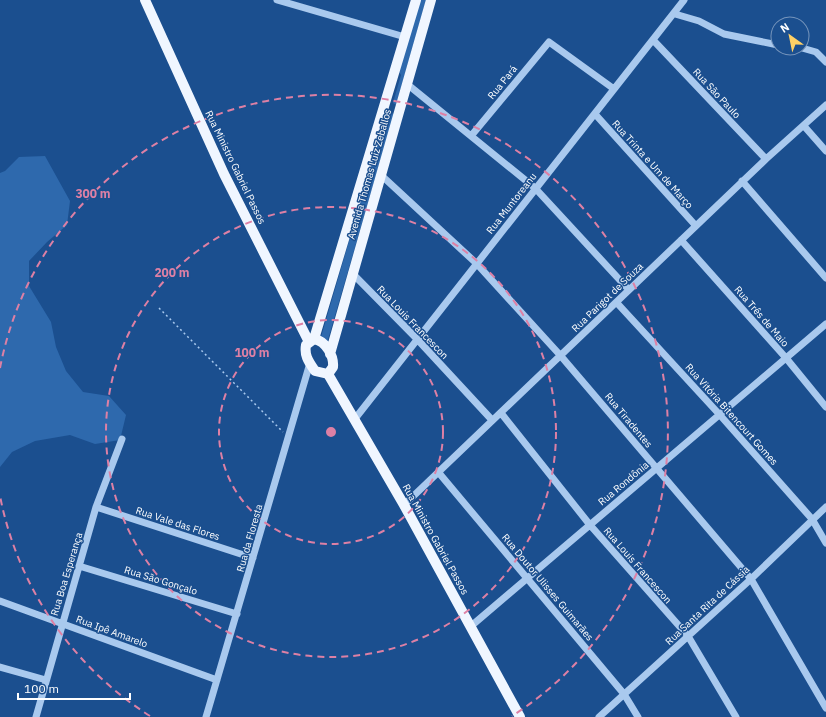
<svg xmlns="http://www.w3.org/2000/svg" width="826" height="717" viewBox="0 0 826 717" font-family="'IBM Plex Sans',sans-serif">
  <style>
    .green { fill: #2e69ad }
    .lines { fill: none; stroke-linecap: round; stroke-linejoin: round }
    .path { stroke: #a9c9ee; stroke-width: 1.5; stroke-dasharray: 2 3; stroke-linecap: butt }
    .minor { stroke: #a9c9ee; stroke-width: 7 }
    .major { stroke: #f0f6ff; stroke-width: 10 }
    .ring { fill: none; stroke: #dd80a5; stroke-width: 2; stroke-dasharray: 7 5 }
    .labels { text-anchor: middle; stroke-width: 3; stroke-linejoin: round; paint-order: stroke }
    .street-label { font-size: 10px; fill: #fff; stroke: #1b4f8f }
    .centre { fill: #dd80a5; stroke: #1b4f8f; stroke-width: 2 }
    .ring-label { font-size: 12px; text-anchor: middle; font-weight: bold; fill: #dd80a5; stroke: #1b4f8f; stroke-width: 3; stroke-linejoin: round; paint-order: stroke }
  </style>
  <rect width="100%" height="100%" fill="#1b4f8f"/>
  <path class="green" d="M419,0H426L396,105L393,103L401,75L399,72Z
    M387,111L394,114L327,343L321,337Z
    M45,156L70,201L67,225L47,242L29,261V286L51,322L56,347L66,371L83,392L109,396L126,415L120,440L95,444L70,435L35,441L12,452L0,467V173L5,171L19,157Z"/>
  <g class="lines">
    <path class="path" d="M159,308L283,432"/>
    <path class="minor" d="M277,0L405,37
      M675,14L699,21L724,34L778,45
      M654,41L766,159
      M802,48L816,52L826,62
      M407,84L535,188L629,290
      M595,114L696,226
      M804,126L826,151
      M471,136L549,42L614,89
      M381,175L476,263L560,355L751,579L826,708
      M742,181L826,278
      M681,240L786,358L826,407
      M352,273L417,339L492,420
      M617,303L719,414L812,519L826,543
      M501,413L590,525L688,636L736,717
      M354,420L684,0
      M439,473L624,694L638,717
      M404,505L766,159L826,105
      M96,507L253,558
      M79,566L237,614
      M0,601L217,680
      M470,627L826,324
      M0,667L46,680
      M36,717L96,507L122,439
      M206,717L310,363
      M599,717L751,579L826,507"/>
    <path class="major" d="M145,0L224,174L309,342
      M314,339L416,0
      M314,339C326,341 334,356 333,367L328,374L315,371C309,362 304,356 306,345Z
      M330,354L431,0
      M328,374L404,505L520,717"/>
  </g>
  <g class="ring">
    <circle cx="331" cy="432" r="112"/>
    <circle cx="331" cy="432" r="225"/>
    <path d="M150 716A337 337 0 0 1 0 496M0 368A337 337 0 1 1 512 716"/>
  </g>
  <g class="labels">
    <g class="street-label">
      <text transform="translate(502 82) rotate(-51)" y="4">Rua Pará</text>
      <text transform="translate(717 93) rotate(47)" y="4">Rua São Paulo</text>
      <text transform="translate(653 164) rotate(48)" y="4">Rua Trinta e Um de Março</text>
      <text transform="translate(236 167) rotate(64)" y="4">Rua Ministro Gabriel Passos</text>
      <text transform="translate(369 174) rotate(-74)" y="4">Avenida Thomas Luiz Zeballos</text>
      <text transform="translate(511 203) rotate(-52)" y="4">Rua Muntoreanu</text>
      <text transform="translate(607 297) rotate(-44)" y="4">Rua Parigot de Souza</text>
      <text transform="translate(762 316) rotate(49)" y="4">Rua Três de Maio</text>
      <text transform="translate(413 322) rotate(46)" y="4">Rua Louis Francescon</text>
      <text transform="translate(732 414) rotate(48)" y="4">Rua Vitória Bitencourt Gomes</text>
      <text transform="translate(629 420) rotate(50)" y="4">Rua Tiradentes</text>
      <text transform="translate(623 483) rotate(-40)" y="4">Rua Rondônia</text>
      <text transform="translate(178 523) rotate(18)" y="4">Rua Vale das Flores</text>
      <text transform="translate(249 538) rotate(-74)" y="4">Rua da Floresta</text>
      <text transform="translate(436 539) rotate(61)" y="4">Rua Ministro Gabriel Passos</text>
      <text transform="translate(638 565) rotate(49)" y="4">Rua Louis Francescon</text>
      <text transform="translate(66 574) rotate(-73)" y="4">Rua Boa Esperança</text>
      <text transform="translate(161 580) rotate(17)" y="4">Rua São Gonçalo</text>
      <text transform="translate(548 587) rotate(50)" y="4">Rua Doutor Ulisses Guimarães</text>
      <text transform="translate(707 605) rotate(-43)" y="4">Rua Santa Rita de Cássia</text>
      <text transform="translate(112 631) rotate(20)" y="4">Rua Ipê Amarelo</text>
    </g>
  </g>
  <circle cx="331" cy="432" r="6" class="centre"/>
  <g class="ring-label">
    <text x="93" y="198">300 m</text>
    <text x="172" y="277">200 m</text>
    <text x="252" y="357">100 m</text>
  </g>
  <g transform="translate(790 36) rotate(327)"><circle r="19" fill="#1b4f8f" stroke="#7695bc"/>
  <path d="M0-3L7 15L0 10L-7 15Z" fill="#ffd166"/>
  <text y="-6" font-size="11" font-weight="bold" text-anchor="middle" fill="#ffffff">N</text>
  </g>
  <path d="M18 693v6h112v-6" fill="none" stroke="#ffffff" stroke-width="2"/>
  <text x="24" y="693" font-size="12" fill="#ffffff" stroke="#1b4f8f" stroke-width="3" paint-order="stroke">100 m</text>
</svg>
